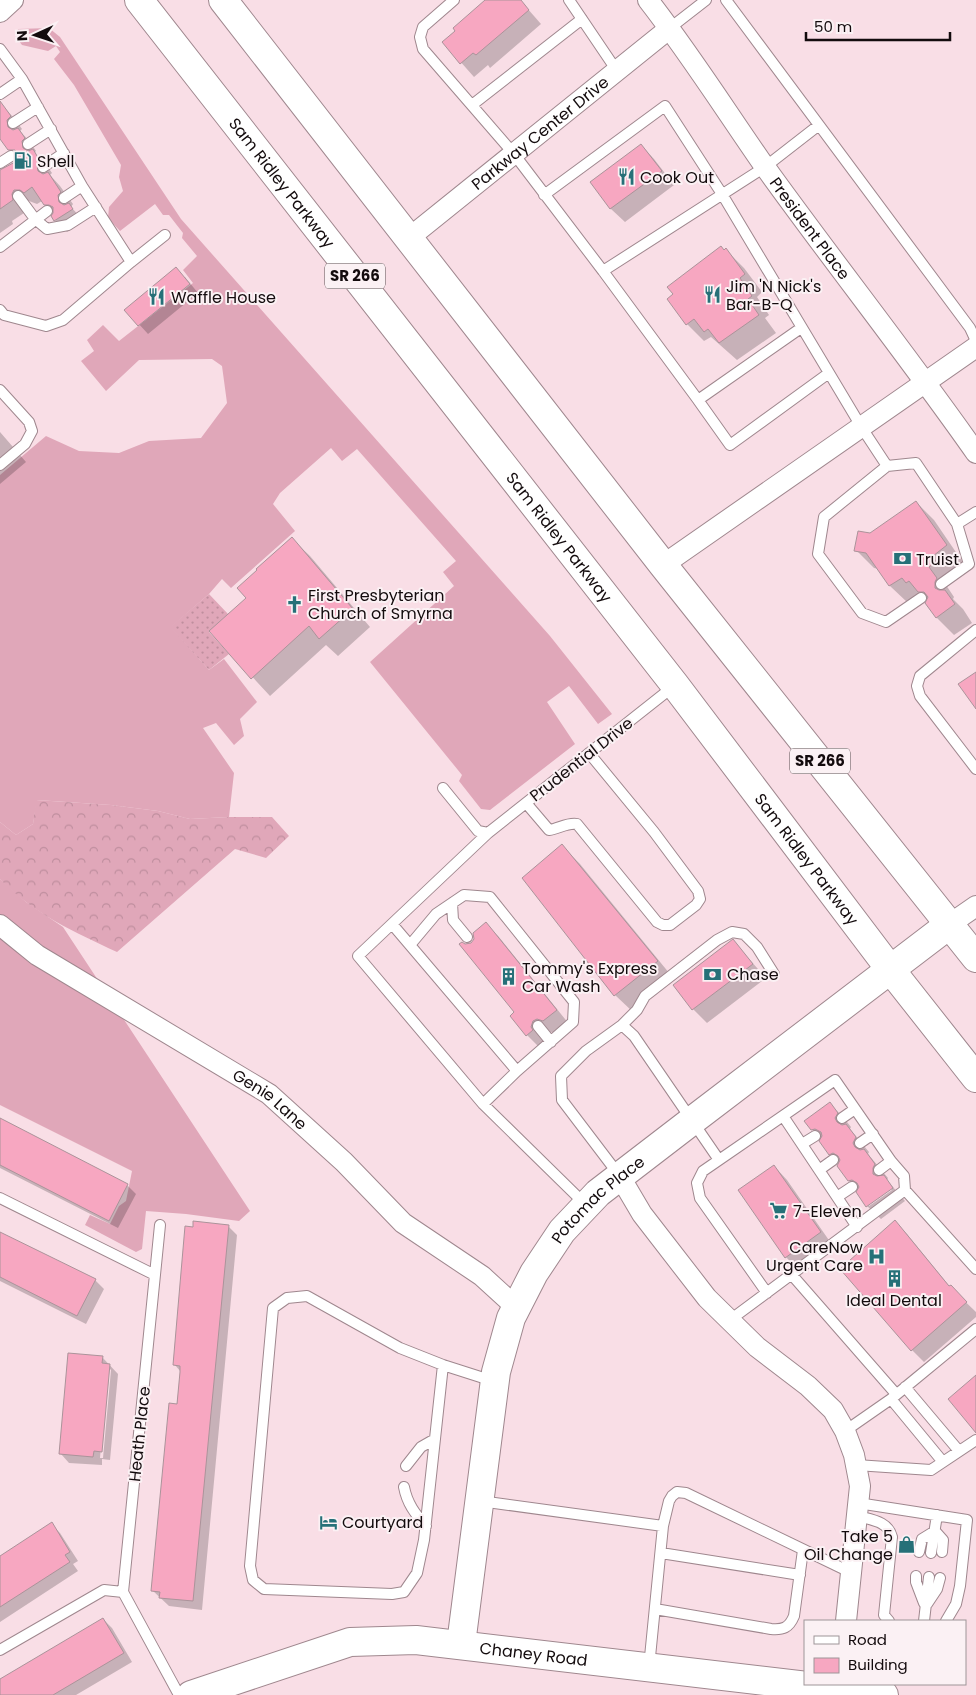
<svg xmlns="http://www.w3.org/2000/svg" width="976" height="1695" viewBox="0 0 976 1695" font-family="Poppins,sans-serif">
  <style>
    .grass { fill: #e0a7b9 }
    .forest { fill: url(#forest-crowns) }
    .park { fill: url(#park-dots) }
    .shadow { fill: #0003; fill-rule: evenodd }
    .building { fill: #f7a7c1; stroke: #ab939a }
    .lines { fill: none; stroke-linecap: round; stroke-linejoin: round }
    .lane-casing { stroke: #9f878e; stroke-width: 12 }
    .street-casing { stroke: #9f878e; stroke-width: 22 }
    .secondary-casing { stroke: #9f878e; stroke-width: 30 }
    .primary-casing { stroke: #9f878e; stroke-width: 30 }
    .lane { stroke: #fff; stroke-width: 10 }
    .street { stroke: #fff; stroke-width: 20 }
    .secondary { stroke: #fff; stroke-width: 28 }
    .primary { stroke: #fff; stroke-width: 28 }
    .labels { text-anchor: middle; stroke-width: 4; stroke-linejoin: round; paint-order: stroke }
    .shield { fill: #fbf1f4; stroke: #595052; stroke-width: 1 }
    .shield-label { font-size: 15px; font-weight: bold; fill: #130b0d }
    .street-label { font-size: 16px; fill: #130b0d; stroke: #fbf1f4 }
    .poi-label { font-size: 16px; fill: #130b0d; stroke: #fbf1f4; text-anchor: start }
  </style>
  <defs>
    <pattern id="forest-crowns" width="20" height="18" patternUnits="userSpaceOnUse" patternTransform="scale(1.25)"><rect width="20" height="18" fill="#e0a7b9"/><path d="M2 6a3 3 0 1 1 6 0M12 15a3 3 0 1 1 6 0" fill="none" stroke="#bf8e9e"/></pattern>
    <pattern id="park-dots" width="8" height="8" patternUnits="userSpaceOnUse" patternTransform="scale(1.25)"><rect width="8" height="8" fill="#e0a7b9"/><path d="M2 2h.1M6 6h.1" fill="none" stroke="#bf8e9e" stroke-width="1.8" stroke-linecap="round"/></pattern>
  </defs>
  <rect width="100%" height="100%" fill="#f9dee6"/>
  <path class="grass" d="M49,28L60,37L181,219L550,636L612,714L598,724L569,686L547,702L575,744L490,810L481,809L459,781L462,775L370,662L454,586L443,572L456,561L357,449L342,461L331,448L280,493L273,504L295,531L231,588L222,579L209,594L171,627L209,670L224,659L257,702L240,719L244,736L234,745L216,723L203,728L234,773L229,817L190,819L158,811L111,805L37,800L33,824L16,835L0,822V475L46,436L79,451L119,453L149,441L201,438L227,403L222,366L212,359L139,360L106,391L81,361L94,351L87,340L103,325L119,341L193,283L183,270L197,256L182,238L183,233L169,215H163L155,204L120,231L108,218L109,207L123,191L119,177L121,165L74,85L54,59L60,52L56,46L48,51L22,45L16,37L18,29Z
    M0,879L26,902L63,927L250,1211L239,1221L186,1214L146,1211L142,1249L136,1252L85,1225L90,1215L110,1224L119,1206L126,1201L132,1171L0,1105Z"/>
  <path class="forest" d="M36,800L111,805L158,811L190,819L229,817H272L289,836L266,858L235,849L117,952C76,933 32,913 0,879V822L16,835L33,824Z"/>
  <path class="park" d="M209,594L228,614L209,632L229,654L209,670L170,627Z"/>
  <path class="shadow" d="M491,0H520L541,24L490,68L488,65L474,77L443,42Z
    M2,106L14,118L22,129L20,131L30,142L36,151L34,153L45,163L52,173L50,175L60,186L73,204L71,207L84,221L67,232L55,220L54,214L42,201L37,204L29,201L23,206L24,213L12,221L13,224L0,233V171L18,160L0,136V107Z
    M641,145L654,159L674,185L625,222L611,209L591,182Z
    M726,250L744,268L762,292L757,297L769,315L765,318L776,333L737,360L711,337L704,341L687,324Z
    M185,277L198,293L148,334L126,310Z
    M0,432L26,462L0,484Z
    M916,502L934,520L964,564L946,585L954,597L953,599L963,609L972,623L954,635L937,618L926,599L908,603L890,586L879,569L874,568L856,550L870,534Z
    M292,539L310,556L370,627L338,656L326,645L270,696L211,632L248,598Z
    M562,846L580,864L674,979L633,1012L615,995Z
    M486,924L499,937L569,1024L557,1034L552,1032L547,1034L540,1048L527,1035L516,1012L465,945L472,944Z
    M733,941L766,978L707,1023L693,1009L675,985Z
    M830,1104L843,1117L851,1127L850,1129L869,1152L868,1154L888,1178L887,1180L905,1201L881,1219L867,1206L859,1190L849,1181L839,1163L830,1154L822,1139L812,1129ZM890,1188L892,1190L869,1206L867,1204Z
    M0,1120L127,1185L136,1194L118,1228L0,1168Z
    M774,1166L787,1180L833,1246L799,1271L786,1257Z
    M895,1222L907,1234L950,1287L976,1312V1317L924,1362L912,1350Z
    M228,1226L237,1235L202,1610L169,1606L152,1590L181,1372L174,1364Z
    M0,1233L95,1280L104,1289L86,1324L0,1281Z
    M102,1357L118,1374L110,1460L102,1459V1465L69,1463L61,1454ZM108,1367L111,1370L103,1458H100Z
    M51,1524L60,1533L78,1561L73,1564L78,1571L0,1622V1558Z
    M103,1619L112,1628L132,1662L76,1695H0V1680Z"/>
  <path class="building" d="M485,0H521L529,10L476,55L473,53L460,64L442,42L455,31L453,28Z
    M0,101L11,116L7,120L8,127L13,130L18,128L25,138L22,141L23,148L28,151L33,149L40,161L37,164L38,171L43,174L48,172L61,192L58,195L59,202L64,205L69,203L73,209L54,221L51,216L53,213V207L49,205H44L32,187L24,193L20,190H14L12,194L13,200L0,209V170L15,162L18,156L15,150H8L0,139Z
    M641,144L662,171L610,209L590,182Z
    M721,246L724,250L726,248L745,274L740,278L752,296L748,299L759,315L719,343L708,329L704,332L694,319L686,325L667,299L673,294L667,287Z
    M176,267L190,284L138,326L124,310Z
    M916,501L947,545L933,556L936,562L929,567L937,578L935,582V588L939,590H945L955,604L936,618L925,603L928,597L924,592H918L909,581L906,583L902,578L889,586L866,553L854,551L858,531L870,533Z
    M292,537L353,609L319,639L309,626L251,679L209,631L246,598L237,588L257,570L256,569Z
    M976,672V709L958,684Z
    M562,844L658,961L614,996L522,878Z
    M486,922L557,1010L543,1021L537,1019L533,1021L531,1027L533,1030L526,1036L510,1016L514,1012L459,944L462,942L465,944L471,943L474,939L473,933Z
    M733,939L753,964L692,1010L673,985Z
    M830,1102L838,1113L835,1118L837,1122L842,1125L846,1124L856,1137L853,1143L855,1147L860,1150L864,1149L875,1164L873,1168V1174L877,1176L884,1175L893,1188L866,1207L856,1192L859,1187L857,1183L852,1180L848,1181L837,1166L840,1160L838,1156L833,1153L829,1155L819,1141L822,1136L821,1132L815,1129L811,1130L804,1121Z
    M0,1118L128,1184L109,1221L0,1165Z
    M774,1165L821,1232L785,1258L738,1190Z
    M895,1220L949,1286L951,1285L967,1302L911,1351L840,1269Z
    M193,1221L229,1225L193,1601L159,1598L160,1592L151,1591L169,1403L177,1404L180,1372V1366L173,1365L185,1226L193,1227Z
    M0,1232L96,1279L77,1316L0,1277Z
    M68,1353L103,1356L102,1363L110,1364L102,1452L94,1451L93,1457L59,1454Z
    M976,1375V1433L948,1399Z
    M52,1522L70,1552L65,1555L70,1562L0,1607V1556Z
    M103,1618L124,1653L53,1695H0V1679Z"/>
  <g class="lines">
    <defs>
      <path id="lane" d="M454,0L423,27L420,37L423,49L514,154L603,271L765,167L819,125
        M569,0L617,71
        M726,0L970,328L976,341
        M670,28L706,0
        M0,49L22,79L82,186L131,262L63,320L46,326L4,315L0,310
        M0,94L22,79
        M472,105L582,19
        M13,123L38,107
        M28,144L51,129
        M0,163L11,156
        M43,167L64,153
        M544,195L665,106L722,194L862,428L887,466L916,463L957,524L976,512
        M18,196L35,219L47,229L68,225L96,207
        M64,198L82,186
        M0,247L47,211
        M131,262L165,235
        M603,271L698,400L801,328
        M0,390L29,422L32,431L25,444L0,465
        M698,400L730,445L829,373
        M887,466L824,517L818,554L862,613L886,622L921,598
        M941,584L969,564L957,524
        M976,630L920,676L917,686L920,696L976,769
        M443,788L478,831L488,833
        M526,803L549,830C558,829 568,822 577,824L657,922L663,925H670L696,905L700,899L698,891L654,832L589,753
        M452,903L453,920L467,937
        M392,924L517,1071L483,1104
        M410,945L436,914L464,895L490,897L574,1002L573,1022L517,1071
        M622,1025L634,1036L719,1160L835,1080L891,1161L904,1176L905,1190L730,1320
        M538,1026L551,1042
        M783,1116L857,1227
        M842,1118L855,1109
        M860,1143L873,1134
        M802,1144L815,1136
        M719,1160L703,1171L697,1183L700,1198L767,1293
        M819,1170L833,1160
        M879,1170L891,1161
        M619,1175L562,1100L561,1076L586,1051L622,1025L637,1010L645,996L717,940L732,932L744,934L757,947L774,974
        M905,1190L976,1269
        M837,1197L852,1187
        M0,1198L155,1275
        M585,1204L483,1104L358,956L488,833L674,686
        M160,1225L123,1592L179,1695
        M792,1275L896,1394
        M443,1365L424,1540L417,1573L404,1592L392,1594L264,1589L253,1580L250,1566L273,1308L287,1298L307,1296L400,1348L443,1365L493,1381
        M905,1387L959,1451
        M891,1399L943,1462
        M845,1431L891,1399L976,1329
        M856,1465L931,1470L976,1440
        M406,1466L421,1447L435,1439
        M404,1487C407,1503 415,1514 426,1526
        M480,1501L663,1526L669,1501L672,1496L677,1492L686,1493L852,1573
        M858,1503L967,1520L960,1586L956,1604L946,1621
        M857,1516C872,1520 888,1521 892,1537L884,1615L889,1621
        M919,1552L922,1539L935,1531L943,1540L942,1552
        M661,1553L800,1575
        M931,1553L937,1515
        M916,1576V1582L924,1603
        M927,1604L937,1589L940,1578
        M655,1609L771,1629C783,1630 789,1628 794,1616L803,1550
        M924,1621L929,1577
        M0,1650L104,1590L123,1592
        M649,1667L663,1526"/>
      <g id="street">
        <path id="s1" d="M648,0C690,54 726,111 765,167C834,263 908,356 976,453"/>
        <path d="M0,12L13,0"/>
        <path id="s2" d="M409,238L670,28"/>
        <path d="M663,565L976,347"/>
        <path d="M950,924L976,906"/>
        <path id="s3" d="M0,925L37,955L269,1094L344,1162L403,1223L482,1276L516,1307"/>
        <path d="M619,1175L642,1214L707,1298L757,1347L808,1386L833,1410L845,1431L854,1455L860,1486L846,1621"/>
      </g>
      <g id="secondary">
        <path id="s4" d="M461,1644L496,1372L511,1318L534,1273L562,1231L598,1193L693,1120L950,924"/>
        <path id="s5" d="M191,1695L350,1642L416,1640L884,1695"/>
      </g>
      <g id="primary">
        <path id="s6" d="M139,0L675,685L890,969L976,1078"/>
        <path d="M223,0L663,565L976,958"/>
      </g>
    </defs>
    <use href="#lane" class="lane-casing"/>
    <use href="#street" class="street-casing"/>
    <use href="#secondary" class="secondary-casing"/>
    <use href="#primary" class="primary-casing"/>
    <use href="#lane" class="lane"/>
    <use href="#street" class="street"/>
    <use href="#secondary" class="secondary"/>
    <use href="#primary" class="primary"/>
  </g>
  <defs>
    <symbol id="fuel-bare" viewBox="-9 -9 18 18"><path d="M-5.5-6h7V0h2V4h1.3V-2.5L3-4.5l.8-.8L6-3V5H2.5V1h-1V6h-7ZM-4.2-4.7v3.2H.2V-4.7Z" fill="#267078" stroke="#fbf1f4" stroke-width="2.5" paint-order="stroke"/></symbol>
    <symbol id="restaurant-bare" viewBox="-9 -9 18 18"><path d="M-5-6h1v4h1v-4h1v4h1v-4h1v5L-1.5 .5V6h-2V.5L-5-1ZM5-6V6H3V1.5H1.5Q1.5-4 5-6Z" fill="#267078" stroke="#fbf1f4" stroke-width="2.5" paint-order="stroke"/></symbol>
    <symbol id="bank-bare" viewBox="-9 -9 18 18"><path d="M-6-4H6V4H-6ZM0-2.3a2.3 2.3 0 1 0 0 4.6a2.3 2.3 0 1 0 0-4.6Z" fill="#267078" stroke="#fbf1f4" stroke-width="2.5" paint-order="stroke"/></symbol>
    <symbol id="church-bare" viewBox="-9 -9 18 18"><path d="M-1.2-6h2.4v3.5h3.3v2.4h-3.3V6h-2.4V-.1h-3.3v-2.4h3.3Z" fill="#267078" stroke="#fbf1f4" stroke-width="2.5" paint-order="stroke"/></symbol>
    <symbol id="building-bare" viewBox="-9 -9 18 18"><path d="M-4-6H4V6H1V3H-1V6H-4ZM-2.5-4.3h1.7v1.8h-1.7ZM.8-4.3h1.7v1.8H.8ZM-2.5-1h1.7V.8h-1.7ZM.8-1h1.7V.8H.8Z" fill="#267078" stroke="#fbf1f4" stroke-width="2.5" paint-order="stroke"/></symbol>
    <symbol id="supermarket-bare" viewBox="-9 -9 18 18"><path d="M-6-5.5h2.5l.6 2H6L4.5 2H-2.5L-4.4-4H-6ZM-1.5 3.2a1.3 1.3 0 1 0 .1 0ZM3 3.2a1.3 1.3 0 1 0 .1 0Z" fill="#267078" stroke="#fbf1f4" stroke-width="2.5" paint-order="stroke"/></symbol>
    <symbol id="hospital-bare" viewBox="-9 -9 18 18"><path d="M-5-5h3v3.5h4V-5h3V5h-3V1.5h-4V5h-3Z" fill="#267078" stroke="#fbf1f4" stroke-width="2.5" paint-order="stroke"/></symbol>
    <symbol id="hotel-bare" viewBox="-9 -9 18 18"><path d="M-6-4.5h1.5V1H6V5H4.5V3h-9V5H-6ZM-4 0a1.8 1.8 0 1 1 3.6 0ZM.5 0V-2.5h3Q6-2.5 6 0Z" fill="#267078" stroke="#fbf1f4" stroke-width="2.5" paint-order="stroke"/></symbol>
    <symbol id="shop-bare" viewBox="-9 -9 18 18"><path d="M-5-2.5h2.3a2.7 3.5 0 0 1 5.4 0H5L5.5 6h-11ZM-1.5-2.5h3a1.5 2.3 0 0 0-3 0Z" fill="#267078" stroke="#fbf1f4" stroke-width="2.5" paint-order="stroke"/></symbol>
  </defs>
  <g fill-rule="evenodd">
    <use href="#fuel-bare" x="10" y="148" width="25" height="25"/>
    <use href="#restaurant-bare" x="614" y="164" width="25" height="25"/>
    <use href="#restaurant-bare" x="700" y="282" width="25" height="25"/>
    <use href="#restaurant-bare" x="144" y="284" width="25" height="25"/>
    <use href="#bank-bare" x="890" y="546" width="25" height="25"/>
    <use href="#church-bare" x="282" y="592" width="25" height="25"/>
    <use href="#bank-bare" x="700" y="962" width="25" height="25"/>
    <use href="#building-bare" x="496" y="964" width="25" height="25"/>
    <use href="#supermarket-bare" x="766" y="1198" width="25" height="25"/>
    <use href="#hospital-bare" x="864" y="1244" width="25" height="25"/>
    <use href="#building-bare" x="882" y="1266" width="25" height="25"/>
    <use href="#hotel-bare" x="316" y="1510" width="25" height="25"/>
    <use href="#shop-bare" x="894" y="1532" width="25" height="25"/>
  </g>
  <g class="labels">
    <g class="shield">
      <rect x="325" y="263.5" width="60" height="25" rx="4"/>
      <rect x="790" y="748.5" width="60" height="25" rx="4"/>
    </g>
    <g class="shield-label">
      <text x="355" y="281">SR 266</text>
      <text x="820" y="766">SR 266</text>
    </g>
    <g class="street-label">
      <text dy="6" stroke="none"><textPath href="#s2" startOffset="168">Parkway Center Drive</textPath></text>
      <text dy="6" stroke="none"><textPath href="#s6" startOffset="232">Sam Ridley Parkway</textPath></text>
      <text dy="6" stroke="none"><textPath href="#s1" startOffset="280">President Place</textPath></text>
      <text dy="6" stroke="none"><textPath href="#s6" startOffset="682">Sam Ridley Parkway</textPath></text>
      <text transform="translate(581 759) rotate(-38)" y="6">Prudential Drive</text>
      <text dy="6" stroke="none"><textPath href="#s6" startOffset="1088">Sam Ridley Parkway</textPath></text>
      <text dy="6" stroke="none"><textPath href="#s3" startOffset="322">Genie Lane</textPath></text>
      <text dy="6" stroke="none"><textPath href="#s4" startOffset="479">Potomac Place</textPath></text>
      <text transform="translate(139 1434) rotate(-84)" y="6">Heath Place</text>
      <text dy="6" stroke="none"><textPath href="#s5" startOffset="352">Chaney Road</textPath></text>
    </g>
    <g class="poi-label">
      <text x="37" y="167">Shell</text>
      <text x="640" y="183">Cook Out</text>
      <text x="726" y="292">Jim 'N Nick's<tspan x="726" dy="18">Bar-B-Q</tspan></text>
      <text x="171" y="303">Waffle House</text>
      <text x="916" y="565">Truist</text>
      <text x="308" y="601">First Presbyterian<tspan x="308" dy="18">Church of Smyrna</tspan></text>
      <text x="522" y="974">Tommy's Express<tspan x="522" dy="18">Car Wash</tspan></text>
      <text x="727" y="980">Chase</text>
      <text x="793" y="1217">7-Eleven</text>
      <text x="863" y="1253" text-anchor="end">CareNow<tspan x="863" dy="18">Urgent Care</tspan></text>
      <text x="894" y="1306" text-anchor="middle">Ideal Dental</text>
      <text x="342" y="1528">Courtyard</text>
      <text x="893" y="1542" text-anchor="end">Take 5<tspan x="893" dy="18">Oil Change</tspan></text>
    </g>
  </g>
  <rect x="804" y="1620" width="162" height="65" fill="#fbf1f4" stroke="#9e9598"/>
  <rect x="814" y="1636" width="25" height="8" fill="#ffffff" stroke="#9e9598"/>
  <text x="848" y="1645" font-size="15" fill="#130b0d">Road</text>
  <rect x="814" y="1658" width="25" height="15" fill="#f7a7c1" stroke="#9e9598"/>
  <text x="848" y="1670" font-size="15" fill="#130b0d">Building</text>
  <g transform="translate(35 35) rotate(267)" stroke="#fbf1f4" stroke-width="4" paint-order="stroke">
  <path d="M0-4L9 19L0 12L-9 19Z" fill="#130b0d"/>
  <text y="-8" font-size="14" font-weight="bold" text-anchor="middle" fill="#130b0d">N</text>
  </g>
  <path d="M806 32v8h144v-8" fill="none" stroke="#130b0d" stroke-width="2.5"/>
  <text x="814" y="32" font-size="15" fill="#130b0d" stroke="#fbf1f4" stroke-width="4" paint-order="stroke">50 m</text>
</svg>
